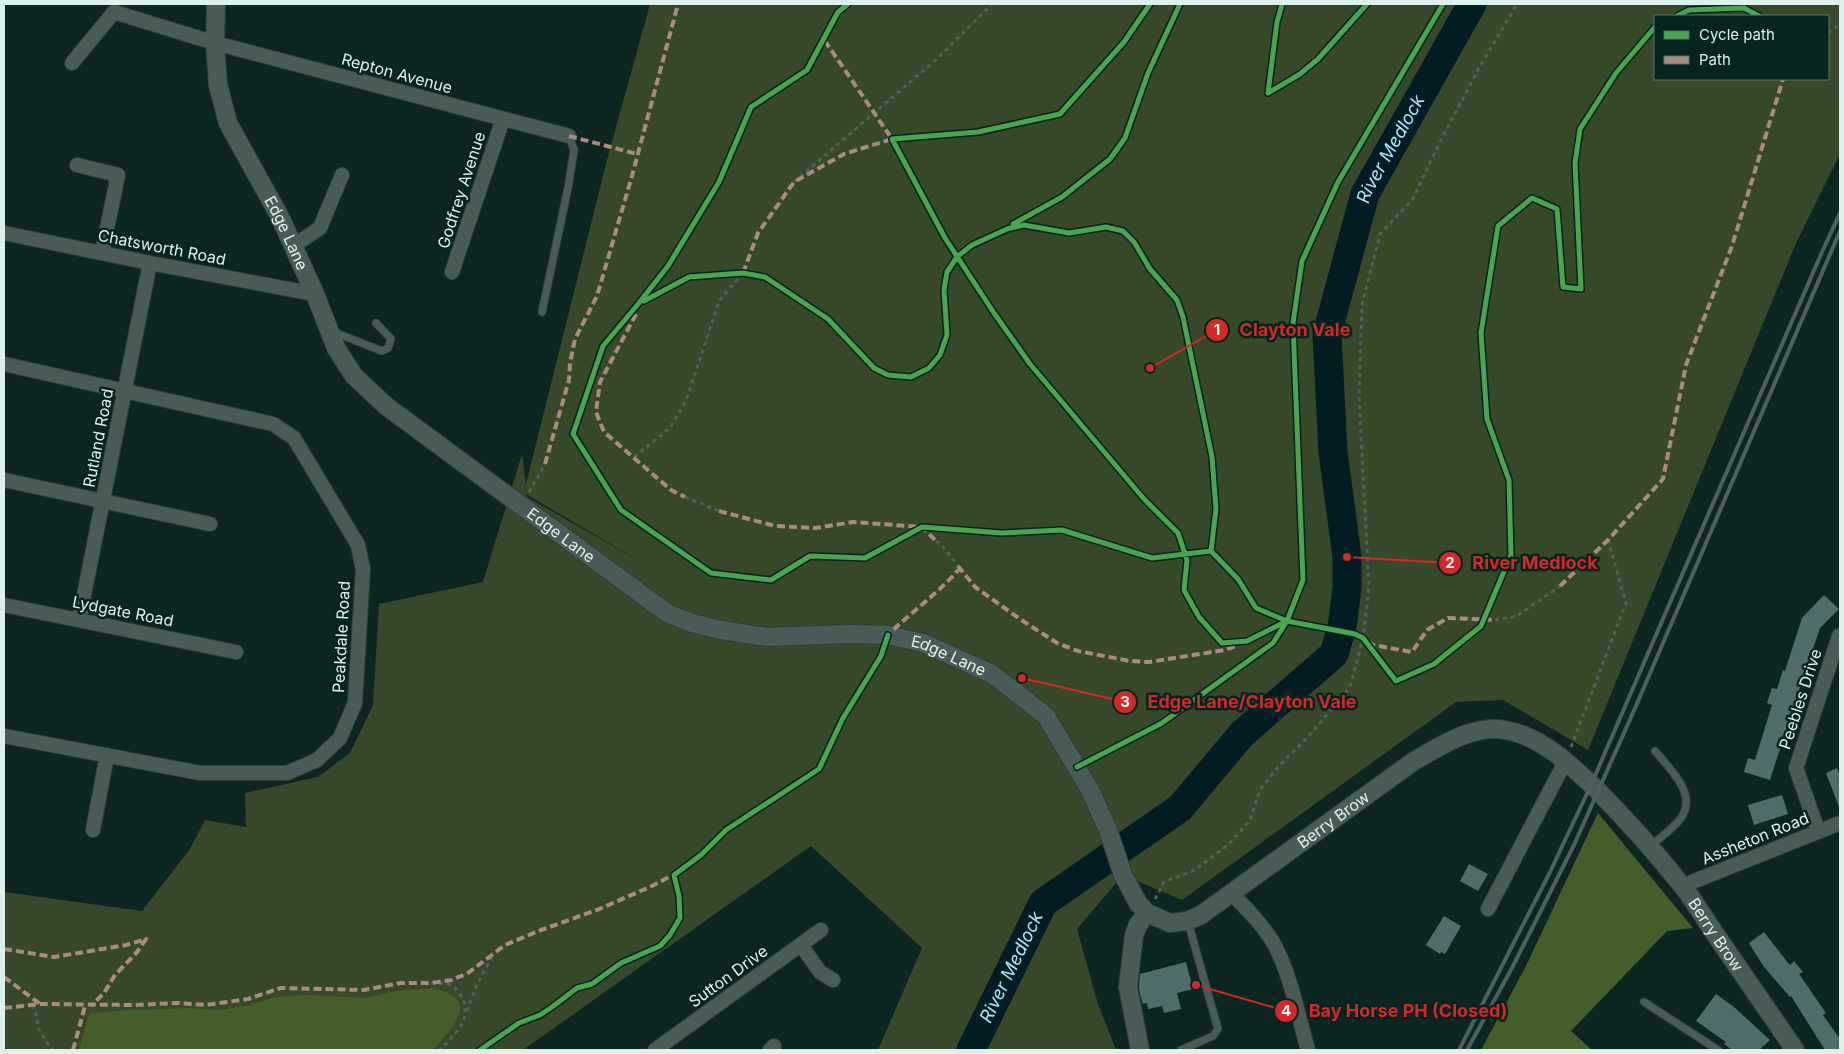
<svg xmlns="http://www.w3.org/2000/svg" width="1844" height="1054" viewBox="0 0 1844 1054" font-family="Inter,sans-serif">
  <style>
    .green { fill: #37492a; fill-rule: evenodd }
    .forest { fill: #445e2c }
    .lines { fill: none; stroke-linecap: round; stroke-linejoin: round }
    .river { stroke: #041d25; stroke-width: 29 }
    .building { fill: #506d6c }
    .service-casing { stroke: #30403c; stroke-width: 9 }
    .minor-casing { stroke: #30403c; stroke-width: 16 }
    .tertiary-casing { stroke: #30403c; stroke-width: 20 }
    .path { stroke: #4f615e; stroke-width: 3; stroke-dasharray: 4 4; stroke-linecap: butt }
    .service { stroke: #4a5c58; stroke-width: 7 }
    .minor { stroke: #4a5c58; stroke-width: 14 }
    .tertiary { stroke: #4a5c58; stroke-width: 18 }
    .rail { stroke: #4f615e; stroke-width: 4 }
    .quiet { stroke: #a88b81; stroke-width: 4; stroke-dasharray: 8 4; stroke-linecap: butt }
    .cycleway-casing { stroke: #05251e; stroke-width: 8 }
    .cycleway { stroke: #4ca352; stroke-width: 5 }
    .labels { text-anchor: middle; stroke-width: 5; stroke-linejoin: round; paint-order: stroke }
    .street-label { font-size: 16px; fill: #dcf1eb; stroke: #05251e }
    .water-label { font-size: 18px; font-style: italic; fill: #a6e5fd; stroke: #05251e }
    .leader { fill: none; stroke: #d62828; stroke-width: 2 }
    .callout-dot { fill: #d62828; stroke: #05251e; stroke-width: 2 }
    .mark-label { font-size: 15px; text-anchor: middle; font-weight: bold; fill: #fff }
    .callout-label { font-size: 18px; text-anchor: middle; font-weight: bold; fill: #d62828; stroke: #05251e; stroke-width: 5; stroke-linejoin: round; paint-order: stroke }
  </style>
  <rect width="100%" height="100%" fill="#0e2622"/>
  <path class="green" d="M650,4H1840V154L1796,243L1588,750L1503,700L1456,702L1182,900L1123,875L1077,929L1098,1004L1116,1050H878L922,948L811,846L523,1050H4V892L142,911L190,849L205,820L246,827L245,793L318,777L350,753L373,705L379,604L483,582L522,454L526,484L607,160ZM1655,16H1828V79H1655ZM526,494L641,562L527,497Z"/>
  <path class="forest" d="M1598,813L1693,928L1667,931L1571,1031L1592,1050H1481L1526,966Z
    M432,988C482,998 453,1027 433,1050H79L88,1017L91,1013L130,1010L190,1008L221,1010L249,1005L275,997L308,995L365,998L396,991Z"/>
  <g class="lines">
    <path class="river" id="s1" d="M971,1050L1043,903L1180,808L1242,734L1334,654L1342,627L1347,588V557L1333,452L1327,334L1365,194L1472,4"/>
  </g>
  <path class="building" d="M1824,595L1839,609L1820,628L1794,705L1770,780L1744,772L1748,758L1755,760L1772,705L1767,703L1772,688L1777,689L1783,670L1785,671L1802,618Z
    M1837,768L1840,776L1839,807L1826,773Z
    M1782,795L1788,814L1754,825L1748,805Z
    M1469,864L1488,874L1478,891L1460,881Z
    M1444,916L1461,926L1445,954L1441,952L1440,954L1426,945Z
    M1764,932L1788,963L1790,965L1794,961L1803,972L1799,974L1826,1013L1823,1015L1840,1039V1050H1825L1791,996L1790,997L1764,967L1749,943Z
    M1186,962L1193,989L1177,993L1181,1009L1164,1013L1162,1006L1148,1009L1147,1003L1143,1004L1140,994L1139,987L1140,974Z
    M1716,994L1734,1007L1770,1040L1759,1050H1732L1724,1044L1726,1042L1696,1021Z"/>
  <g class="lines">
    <defs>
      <path id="service" d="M542,312L568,188L574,150L569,136
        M331,331L382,351L388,348L391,339L376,323
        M1650,847C1659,838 1673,829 1681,818C1698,794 1669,768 1655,751
        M1644,1002L1718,1050
        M1181,1050L1213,1036L1218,1029L1188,922"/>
      <path id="minor" d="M72,63L114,12L215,43L569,136
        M77,165L118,175L102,253
        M4,233L150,263L315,294
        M293,246L320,228L342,175
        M452,272L503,119
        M4,364L273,424L294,438L358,545L363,569L355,703L340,738L317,760L287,773H200L4,736
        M4,480L210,524
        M4,605L236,652
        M79,620L150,263
        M93,830L107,755
        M1818,831L1796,768L1839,636H1840
        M1685,889L1692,882L1840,823
        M1232,894C1247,909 1263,925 1274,944C1291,975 1298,1016 1308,1050
        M1488,909L1565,762
        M801,945L820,972L833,980
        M655,1050L821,930
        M770,1050L774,1046"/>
      <g id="tertiary">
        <path id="s2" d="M216,4L215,43L218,85L228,123L280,217L315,294L336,348L354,376L386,406L667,613L692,623L721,630L767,637L850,634L888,635L923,643L992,674L1046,716L1090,790L1108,830L1123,875L1138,903L1147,913L1170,923L1187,921L1201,915L1414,761C1441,746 1473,724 1505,730C1541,736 1571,765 1596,789C1627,820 1657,854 1684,888C1697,905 1708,924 1720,941C1745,977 1770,1014 1795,1050"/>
        <path d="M1140,1050L1128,987L1134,935L1138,925L1147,913"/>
      </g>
    </defs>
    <use href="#service" class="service-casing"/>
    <use href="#minor" class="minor-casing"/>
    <use href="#tertiary" class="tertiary-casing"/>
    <path class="path" d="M1828,33L1840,24
      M794,182L938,58L992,4
      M634,457L670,428L686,401L719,301L743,273
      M529,492L545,464
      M685,497L719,511
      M936,541L945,549L958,566
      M1495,620L1517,616L1560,586
      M1571,747L1626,603L1608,540
      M1155,899L1164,882L1195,870L1230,843L1250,820L1260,790L1278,767L1309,736L1350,687L1363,638L1369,587L1359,396L1362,305L1380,234L1412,200L1439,144L1479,68L1517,4
      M431,983C437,984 445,983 451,985C456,988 461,995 463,1000C472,1021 453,1036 440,1050
      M32,1005L36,1014L38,1028L52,1050
      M467,1011L478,982L493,956"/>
    <use href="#service" class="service"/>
    <use href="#minor" class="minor"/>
    <use href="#tertiary" class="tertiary"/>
    <path class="rail" d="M1459,1050L1550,872L1591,785L1822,252L1840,213
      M1467,1050L1512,968L1574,845L1636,706L1840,231"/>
    <path class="quiet" d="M569,136L637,154
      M743,273L758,233L794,182L844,154L892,139L823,38
      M636,314L600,382L596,412L604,432L671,490L685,497
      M545,464L569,380L570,363L575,339L597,296L632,176L678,4
      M719,511L775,526L816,528L853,522L922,527L936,541
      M958,566L975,587L1020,619L1057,643L1078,651L1130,661L1149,662L1225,650L1236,646
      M1560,586L1608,540L1663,479L1686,365L1732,246L1783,79
      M887,639L888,635C911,612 939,593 960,568
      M1368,642L1373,645L1412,652L1427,630L1448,618L1495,620
      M4,949L54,957L126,945L146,939L137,952L115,975L104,993L91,1006
      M4,977L40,1004
      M4,1008L40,1004L135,1005L178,1003L206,1005L248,999L281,988L364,990L401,983H431L452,980L468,973L505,945L541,930L597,910L652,886L678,872
      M73,1050L85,1006"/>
    <defs>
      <path id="cycleway" d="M848,4L838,12L807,70L751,107L719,182L668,266L639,303L603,346L573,434L621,510L711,573L771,580L810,556L865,558L922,527L1002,533L1062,530L1152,558L1211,551L1238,579L1256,608L1287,621L1355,634L1363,638L1396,681L1434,664L1481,626L1511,555L1509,480L1487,419L1481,333L1498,226L1532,198L1557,209L1563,287L1581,289L1575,163L1580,129L1616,73L1655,27
        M1150,4L1124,42L1060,114L978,132L892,139L945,238L994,313L1030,364L1144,499L1178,533L1187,560L1184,590L1199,617L1222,643L1247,641L1287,621
        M1677,16L1689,10L1744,8L1759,16
        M1268,93L1300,74L1318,59L1367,4
        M1268,93L1277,22L1282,4
        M1013,224L1062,197L1110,159L1125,138L1148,73L1180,4
        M644,301L689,277L743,273L765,277L828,319L874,368L888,375L911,377L929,368L940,355L947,335L944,290L947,272L957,257L972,245L1007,229L1024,225L1069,233L1106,227L1123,231L1134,242L1150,269L1177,300L1183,317L1212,457L1216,509L1211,551
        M1077,767L1162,723L1273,643L1287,621L1303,580L1293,323L1302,261L1338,182L1443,4
        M480,1050L519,1023L540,1015L552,1007L577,988L592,984L621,963L660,946L670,935L680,918L679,896L674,875L701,855L726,830L819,769L843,718L881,656L888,635"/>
    </defs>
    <use href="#cycleway" class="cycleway-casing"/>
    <use href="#cycleway" class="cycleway"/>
  </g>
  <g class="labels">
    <g class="street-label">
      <text transform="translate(397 73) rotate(15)" y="6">Repton Avenue</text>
      <text transform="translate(461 190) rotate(-72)" y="6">Godfrey Avenue</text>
      <text dy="6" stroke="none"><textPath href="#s2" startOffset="245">Edge Lane</textPath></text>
      <text transform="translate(162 247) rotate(11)" y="6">Chatsworth Road</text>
      <text transform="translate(98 438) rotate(-79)" y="6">Rutland Road</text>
      <text dy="6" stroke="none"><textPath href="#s2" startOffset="665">Edge Lane</textPath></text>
      <text transform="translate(123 611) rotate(11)" y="6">Lydgate Road</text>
      <text transform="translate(341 637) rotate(-87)" y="6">Peakdale Road</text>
      <text dy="6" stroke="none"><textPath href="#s2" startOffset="1085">Edge Lane</textPath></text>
      <text transform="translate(1800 699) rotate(-72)" y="6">Peebles Drive</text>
      <text dy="6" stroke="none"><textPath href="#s2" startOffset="1644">Berry Brow</textPath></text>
      <text transform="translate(1755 838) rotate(-22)" y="6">Assheton Road</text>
      <text dy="6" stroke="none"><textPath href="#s2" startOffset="2141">Berry Brow</textPath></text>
      <text transform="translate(728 976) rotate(-36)" y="6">Sutton Drive</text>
    </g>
    <g class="water-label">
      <text dy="6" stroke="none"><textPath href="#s1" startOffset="1068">River Medlock</textPath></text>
      <text dy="6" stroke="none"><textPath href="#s1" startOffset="92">River Medlock</textPath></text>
    </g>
  </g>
  <path class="leader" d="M1150 368L1217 330M1347 557L1450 563M1022 678L1125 702M1196 985L1286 1011"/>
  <g class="callout-dot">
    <circle cx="1150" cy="368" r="5"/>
    <circle cx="1347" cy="557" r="5"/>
    <circle cx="1022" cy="678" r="5"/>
    <circle cx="1196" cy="985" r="5"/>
    <circle cx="1217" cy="330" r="12"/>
    <circle cx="1450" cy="563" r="12"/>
    <circle cx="1125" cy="702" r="12"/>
    <circle cx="1286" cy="1011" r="12"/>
  </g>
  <g class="mark-label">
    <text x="1217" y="335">1</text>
    <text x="1450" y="568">2</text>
    <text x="1125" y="707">3</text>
    <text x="1286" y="1016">4</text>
  </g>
  <g class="callout-label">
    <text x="1295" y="336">Clayton Vale</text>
    <text x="1535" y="569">River Medlock</text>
    <text x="1252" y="708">Edge Lane/Clayton Vale</text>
    <text x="1408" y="1017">Bay Horse PH (Closed)</text>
  </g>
  <rect width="1844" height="1054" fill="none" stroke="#dcf1eb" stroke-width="10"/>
  <rect x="1654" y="15" width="175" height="65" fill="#05251e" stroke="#5b7770"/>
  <rect x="1664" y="31" width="25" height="8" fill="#4ca352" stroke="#5b7770"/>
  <text x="1699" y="40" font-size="15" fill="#dcf1eb">Cycle path</text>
  <rect x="1664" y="56" width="25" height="8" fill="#a88b81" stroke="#5b7770"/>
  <text x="1699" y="65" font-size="15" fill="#dcf1eb">Path</text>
</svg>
